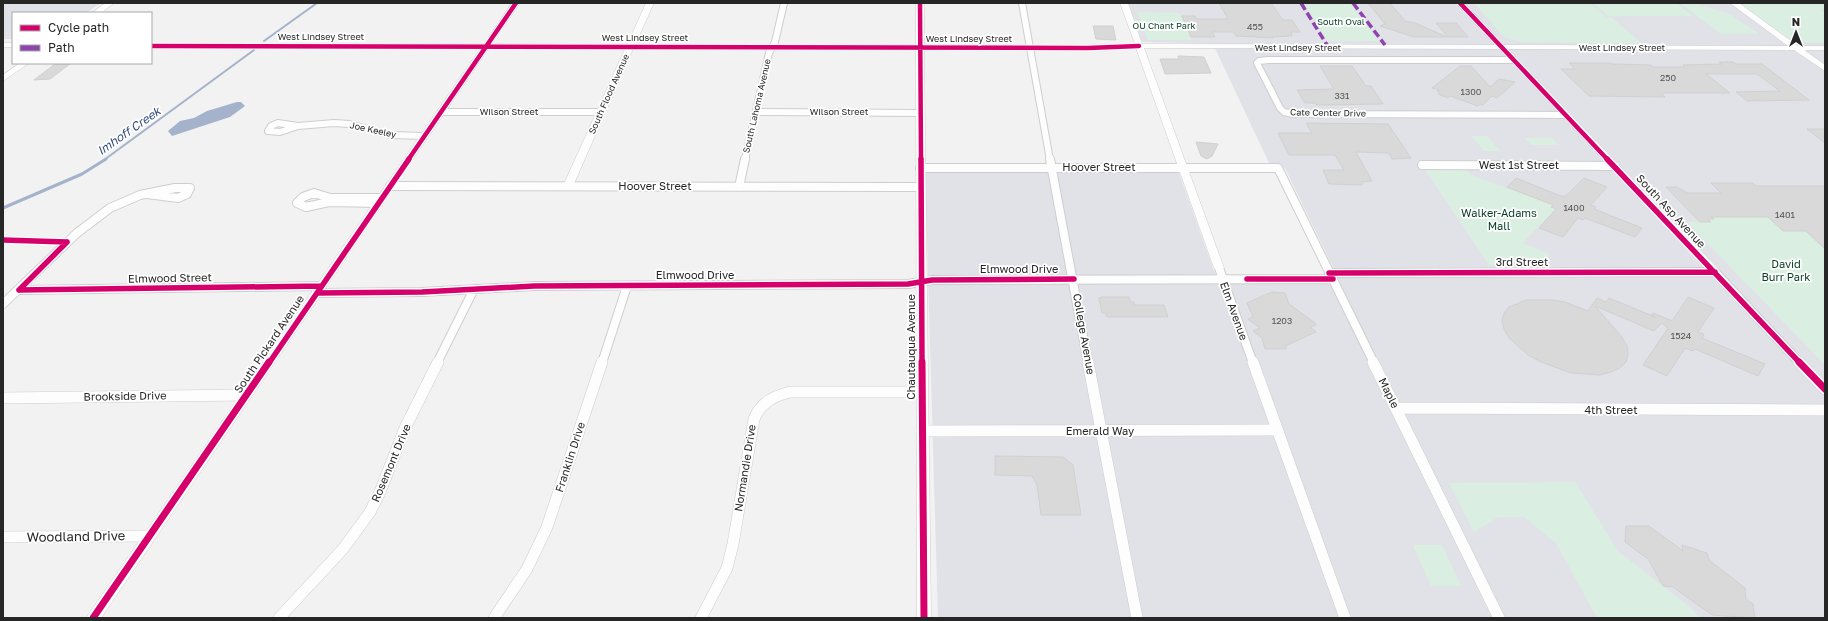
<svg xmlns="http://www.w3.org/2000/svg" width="1828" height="621" viewBox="0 0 1828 621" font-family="'Golos Text',sans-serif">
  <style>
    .built { fill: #e0e2e7 }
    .green { fill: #daefe2 }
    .water { fill: #a5b2cc }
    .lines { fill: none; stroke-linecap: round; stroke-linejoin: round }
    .stream-far1 { stroke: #a5b2cc; stroke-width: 2 }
    .stream { stroke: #a5b2cc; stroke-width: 3 }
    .building { fill: #d9d9d9; stroke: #d0d0d0 }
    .minor-far2-casing { stroke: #cecece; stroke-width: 8 }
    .minor-far1-casing { stroke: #cecece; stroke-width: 10 }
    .minor-casing { stroke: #cecece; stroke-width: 12 }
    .tertiary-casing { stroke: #cecece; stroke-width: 1 }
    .minor-far2 { stroke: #fdfdfd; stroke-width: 6 }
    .minor-far1 { stroke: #fdfdfd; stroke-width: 8 }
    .minor { stroke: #fdfdfd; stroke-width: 11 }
    .tertiary { fill: #fdfdfd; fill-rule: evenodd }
    .quiet { stroke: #8e44ad; stroke-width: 3.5; stroke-dasharray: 8 3.5; stroke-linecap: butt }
    .cycleway-far2-casing { stroke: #fff; stroke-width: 6 }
    .cycleway-far1-casing { stroke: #fff; stroke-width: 8 }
    .cycleway-casing { stroke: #fff; stroke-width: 10 }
    .cycleway-far2 { stroke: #d6006c; stroke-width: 4.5 }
    .cycleway-far1 { stroke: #d6006c; stroke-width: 5.5 }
    .cycleway { stroke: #d6006c; stroke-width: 7 }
    .labels { text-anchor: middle; stroke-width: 3.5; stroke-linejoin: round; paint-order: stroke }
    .far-park-label { font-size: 9px; fill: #063e25; stroke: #fff }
    .number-label { font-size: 9px; fill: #545454 }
    .far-street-label { font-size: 9px; fill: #262627; stroke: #fff }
    .street-label { font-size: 11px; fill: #262627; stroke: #fff }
    .park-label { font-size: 11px; fill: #063e25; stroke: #fff }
    .water-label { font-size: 12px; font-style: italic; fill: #344d7f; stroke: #fff }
    .near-street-label { font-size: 13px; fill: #262627; stroke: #fff }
  </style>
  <rect width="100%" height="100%" fill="#f2f2f2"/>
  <path class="built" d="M3,3H101L86,13H13V39H3Z
    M1128,3H1825V618H938L925,170H1178L1218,282H1340L1285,168L1269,163L1213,44L1142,42Z"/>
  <path class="green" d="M1303,3H1350L1378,41H1328Z
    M1474,3L1591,4L1606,17H1611L1641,43L1522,42L1504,37Z
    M1592,3H1676L1693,16H1608Z
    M1680,3H1692L1730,14L1759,34H1721Z
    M1735,3H1825V9L1821,10L1825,13V42C1817,42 1808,43 1800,42C1783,39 1750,17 1735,3Z
    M1137,12L1179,13L1192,40H1148Z
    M1472,136H1487L1500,151H1484Z
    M1525,138H1552L1559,145H1531Z
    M1424,168H1465L1471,175L1553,205L1551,207L1556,209L1522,243L1549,254L1546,264L1489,265Z
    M1711,217H1768L1806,231L1825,249V365L1687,222H1710L1708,219H1713Z
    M1575,482L1618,551L1692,609L1701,618H1597L1556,543L1524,517H1498L1474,532L1449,483Z
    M1413,545H1442L1461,586H1431Z"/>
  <path class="water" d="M237,102H241L245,106L230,117L172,136L168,131L180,121L194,118L207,111Z"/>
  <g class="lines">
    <path class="stream-far1" d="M264,41L317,3
      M104,160L254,50"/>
    <path class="stream" d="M3,208L82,174L106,159"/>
  </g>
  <path class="building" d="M1219,3H1271L1283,20H1292L1300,32H1291L1292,36L1272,37L1273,38L1236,36L1234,32H1212L1215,37H1191L1182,16H1195L1196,19H1228Z
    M1368,3H1390L1405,21L1415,23L1447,37H1414L1380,26L1385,24Z
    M1436,23H1456L1468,37H1448Z
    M1093,26H1113L1116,40L1096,39Z
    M1178,56L1204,57L1211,73L1165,74L1160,59H1179Z
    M1719,62H1733L1736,64H1762L1809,100L1747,101L1736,92L1780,91L1757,74H1706L1730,93H1661L1665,97L1589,96L1561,69H1575L1569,63H1610L1612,64L1651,65L1653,67H1685L1683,65L1722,64Z
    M55,64H70L50,79L34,80Z
    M1320,66H1352L1366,86H1371L1383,104L1316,105L1315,103H1305L1297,90L1334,89Z
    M1460,66H1471L1490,87L1499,79L1515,82L1497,98L1492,96L1483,105L1480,104L1478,106L1450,96L1448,98L1438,94L1440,92L1437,91L1439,90L1432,88Z
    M1306,123L1388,124L1411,158L1392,159L1389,153L1356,152L1372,181L1362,182V185L1329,184L1323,170H1344L1335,155H1289L1278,133H1312Z
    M1807,129H1825V143Z
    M1196,142L1218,144L1212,156L1207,159L1201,156Z
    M1516,178L1561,196H1566L1584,178L1607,187L1591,205L1596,207L1594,209L1642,228L1635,237L1585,218L1583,220L1578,218L1563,237L1539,228L1556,209L1551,207L1553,205L1507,187Z
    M1711,183H1752L1756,186H1825V249L1806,231H1783L1768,217H1711L1714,219H1708L1711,222H1700L1666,187H1677L1687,193H1721Z
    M1272,292L1285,293L1289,304L1315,323L1316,325L1310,327L1316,332L1285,346L1286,349H1265L1262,338L1253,331L1260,328L1248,319L1253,317L1247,303Z
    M1103,297H1129L1131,302H1134V305H1164L1168,317H1107L1106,313H1102L1099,298Z
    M1688,297L1714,308L1698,332L1704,334L1702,338L1765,364L1758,376L1695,349L1693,351L1685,348L1667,376L1643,365L1668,328L1662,323L1654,331L1595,306L1622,337L1627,346L1628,354L1626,362L1620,368L1611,372L1600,375L1571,373L1541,362L1528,355L1509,338L1504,329L1502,321L1504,313L1509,307L1526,300H1552L1565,302L1588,311L1597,298L1606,302L1609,298L1655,317L1651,315L1653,313L1672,321Z
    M995,456L1063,457L1073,465L1081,515H1041L1037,485L1032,476L995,475Z
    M1626,526H1649L1683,551L1682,545L1707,553L1709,560L1745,588L1746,599L1753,604L1755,618L1712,615L1673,587L1663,586L1648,559L1625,542Z"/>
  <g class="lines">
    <defs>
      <path id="minor-far2" d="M1022,3L1050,160
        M1513,60H1268L1259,61L1257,63L1280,108L1284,112L1293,114L1566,115
        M441,112H601
        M757,112L920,113
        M278,123L298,126L280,132L268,131L271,126Z
        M298,126L334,123L349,124L391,135L424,136
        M745,160L769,53L775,42L784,3"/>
      <path id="minor-far1" d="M1050,159L1088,363
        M1422,165L1615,166
        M920,168H1278L1374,363
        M390,186L920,187
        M739,187L745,159
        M378,203L329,202L306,207L297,203L303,197L314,193L330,198H381
        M1219,268L1253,363
        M1329,273L1715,272L1800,363
        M19,290L321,286
        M317,293L422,292L534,286L908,284L932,280L1333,279
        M3,304L77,233L110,208L140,195L175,188H190L187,194L178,198L147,194
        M437,363L474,289
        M602,363L627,286"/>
      <path id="minor" d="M1088,362L1137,618
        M1253,362L1345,618
        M1373,362L1499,618
        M1799,362L1825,389
        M3,398L246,395
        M1396,408L1825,410
        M922,431L1277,430
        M3,537L150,536
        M279,618L343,549L370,512L380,492L405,428L438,362
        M494,618L527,569L547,527L602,362
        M701,618L727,568L733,544L754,419C761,402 774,396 790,392H921"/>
      <path id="tertiary" d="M105,3H114L101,13H92Z
        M512,3H520L491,44L627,45L646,3H654L635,45H916V3H924V45L1088,46L1135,44L1120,3H1128L1142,44L1495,45L1456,3H1464L1504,45L1788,46L1730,3H1739L1798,46H1825V50H1804L1825,65V71L1794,50L1508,49L1719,270L1720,272L1719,274H1711L1500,49L1144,48L1224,268L1219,271L1214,268L1136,48L1088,50H924L931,618H917L916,50L633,49L573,186L568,189L563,186L625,49H488L101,618H86L480,49L151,48V44H484Z
        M3,43H13V47H3Z
        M20,63H29L3,81V75Z"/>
    </defs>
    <use href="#minor-far2" class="minor-far2-casing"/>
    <use href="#minor-far1" class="minor-far1-casing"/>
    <use href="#minor" class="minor-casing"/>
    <use href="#tertiary" class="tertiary-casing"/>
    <use href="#minor-far2" class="minor-far2"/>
    <use href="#minor-far1" class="minor-far1"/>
    <use href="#minor" class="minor"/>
    <use href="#tertiary" class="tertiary"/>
    <path class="quiet" d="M1301,3L1327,45
      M1353,3L1385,45"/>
    <defs>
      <path id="cycleway-far2" d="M920,3L921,160
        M1460,3L1608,160
        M151,46L1088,48L1139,46
        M408,160L516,3"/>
      <path id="cycleway-far1" d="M921,159L922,363
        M1607,159L1800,363
        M3,240L67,242
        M1329,273L1715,272
        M1247,279H1333
        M19,290L321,286
        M19,290L67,242
        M317,293L422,292L534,286L908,284L932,280L1074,279
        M269,363L409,159"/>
      <path id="cycleway" d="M922,362L924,618
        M1799,362L1825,389
        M93,618L269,362"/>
    </defs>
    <use href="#cycleway-far2" class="cycleway-far2-casing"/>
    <use href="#cycleway-far1" class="cycleway-far1-casing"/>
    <use href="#cycleway" class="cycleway-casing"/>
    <use href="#cycleway-far2" class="cycleway-far2"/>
    <use href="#cycleway-far1" class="cycleway-far1"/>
    <use href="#cycleway" class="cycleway"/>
  </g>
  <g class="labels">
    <g class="far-park-label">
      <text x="1341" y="25">South Oval</text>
      <text x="1164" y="29">OU Chant Park</text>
    </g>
    <g class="number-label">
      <text x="1255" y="30">455</text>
      <text x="1668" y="81">250</text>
      <text x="1471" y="95">1300</text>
      <text x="1342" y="99">331</text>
      <text x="1574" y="211">1400</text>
      <text x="1785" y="218">1401</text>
      <text x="1282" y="324">1203</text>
      <text x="1681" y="339">1524</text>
    </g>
    <g class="far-street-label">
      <text x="321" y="40">West Lindsey Street</text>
      <text x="645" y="41">West Lindsey Street</text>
      <text x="969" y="42">West Lindsey Street</text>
      <text x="1298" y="51">West Lindsey Street</text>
      <text x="1622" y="51">West Lindsey Street</text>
      <text transform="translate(609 94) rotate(-66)" y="3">South Flood Avenue</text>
      <text transform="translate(757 106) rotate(-77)" y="3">South Lahoma Avenue</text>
      <text x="509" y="115">Wilson Street</text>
      <text x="839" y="115">Wilson Street</text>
      <text transform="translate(1328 113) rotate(1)" y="3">Cate Center Drive</text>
      <text transform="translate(373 130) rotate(12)" y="3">Joe Keeley</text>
    </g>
    <g class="street-label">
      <text x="1519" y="169">West 1st Street</text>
      <text x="1099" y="171">Hoover Street</text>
      <text x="655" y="190">Hoover Street</text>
      <text transform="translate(1671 211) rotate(47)" y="4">South Asp Avenue</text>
      <text x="1522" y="266">3rd Street</text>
      <text x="1019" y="273">Elmwood Drive</text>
      <text x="695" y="279">Elmwood Drive</text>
      <text transform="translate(170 278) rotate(-1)" y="4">Elmwood Street</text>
      <text transform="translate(1234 311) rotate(70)" y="4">Elm Avenue</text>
      <text transform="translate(1084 334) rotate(80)" y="4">College Avenue</text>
      <text transform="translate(269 344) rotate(-56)" y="4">South Pickard Avenue</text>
      <text transform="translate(911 347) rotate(-90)" y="4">Chautauqua Avenue</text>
      <text transform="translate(1389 393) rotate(64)" y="4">Maple</text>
      <text transform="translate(125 396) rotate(-1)" y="4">Brookside Drive</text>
      <text x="1611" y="414">4th Street</text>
      <text x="1100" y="435">Emerald Way</text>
      <text transform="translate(570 457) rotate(-72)" y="4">Franklin Drive</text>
      <text transform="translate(391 463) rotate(-67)" y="4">Rosemont Drive</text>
      <text transform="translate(745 468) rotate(-81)" y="4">Normandie Drive</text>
    </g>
    <g class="park-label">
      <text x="1499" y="217">Walker-Adams<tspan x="1499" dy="13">Mall</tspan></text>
      <text x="1786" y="268">David<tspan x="1786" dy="13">Burr Park</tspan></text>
    </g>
    <g class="water-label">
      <text transform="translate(129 131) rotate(-35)" y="4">Imhoff Creek</text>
    </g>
    <g class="near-street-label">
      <text transform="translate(76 536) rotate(-1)" y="5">Woodland Drive</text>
    </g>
  </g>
  <rect width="1828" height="621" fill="none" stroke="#262627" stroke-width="8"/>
  <rect x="12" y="12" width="140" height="52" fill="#ffffff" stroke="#a8a8a9"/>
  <rect x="20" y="25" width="20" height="6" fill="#d6006c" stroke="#a8a8a9"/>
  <text x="48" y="32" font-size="12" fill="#262627">Cycle path</text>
  <rect x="20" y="45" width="20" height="6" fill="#8e44ad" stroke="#a8a8a9"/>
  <text x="48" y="52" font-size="12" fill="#262627">Path</text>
  <g transform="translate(1796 32)" stroke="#ffffff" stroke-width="3" paint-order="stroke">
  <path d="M0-3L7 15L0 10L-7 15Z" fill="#262627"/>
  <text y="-6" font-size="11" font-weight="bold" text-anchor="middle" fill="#262627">N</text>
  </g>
</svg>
